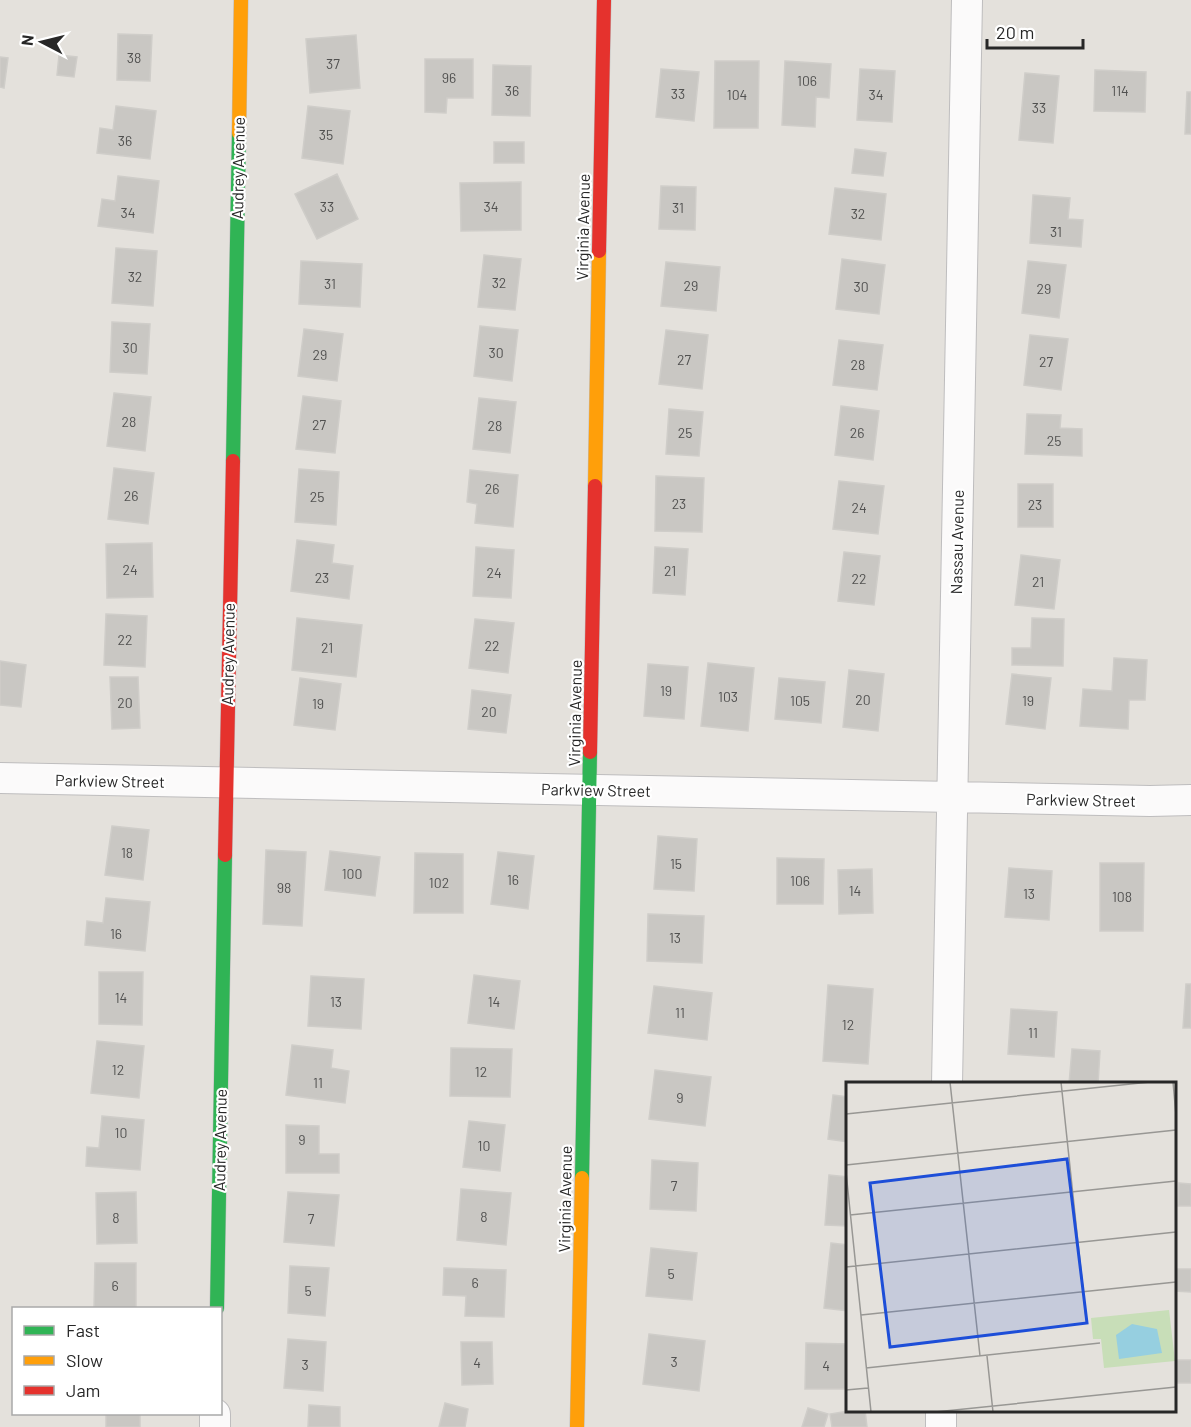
<svg xmlns="http://www.w3.org/2000/svg" width="1191" height="1427" viewBox="0 0 1191 1427" font-family="Barlow,sans-serif">
  <style>
    .building { fill: #c9c7c3; stroke: #cfcdc9; stroke-width: 1.5 }
    .lines { fill: none; stroke-linecap: round; stroke-linejoin: round }
    .street-casing { stroke: #bebdbe; stroke-width: 32 }
    .fast-casing { stroke: #bebdbe; stroke-width: 15 }
    .slow-casing { stroke: #bebdbe; stroke-width: 15 }
    .jam-casing { stroke: #bebdbe; stroke-width: 15 }
    .street { stroke: #fbfafa; stroke-width: 30 }
    .fast { stroke: #30b455; stroke-width: 14 }
    .slow { stroke: #ff9f0a; stroke-width: 14 }
    .jam { stroke: #e5322d; stroke-width: 14 }
    .labels { text-anchor: middle; stroke-width: 4.5; stroke-linejoin: round; paint-order: stroke }
    .number-label { font-size: 14px; fill: #515150 }
    .street-label { font-size: 16px; fill: #272727; stroke: #fff }
    .inset-road { fill: none; stroke: #989794; stroke-width: 1.5 }
    .view { fill: #1d4ed8; fill-opacity: 0.15; stroke: #1d4ed8; stroke-width: 3 }
    .inset-edge { fill: none; stroke: #272727; stroke-width: 3 }
  </style>
  <rect width="100%" height="100%" fill="#e4e1dc"/>
  <path class="building" d="M118,34L152,35L150,81L117,80Z
    M356,35L360,88L310,93L306,39Z
    M59,55L77,57L74,77L57,75Z
    M0,57L8,58L4,88L0,87Z
    M425,59H473V98H447L446,113L425,112Z
    M715,61H759L758,128H714Z
    M785,61L831,64L829,98L816,97L815,127L782,125Z
    M493,65L531,66L530,116L492,115Z
    M661,69L699,72L694,121L656,117Z
    M860,69L895,71L892,122L857,120Z
    M1095,70L1146,72L1145,112L1094,111Z
    M1025,73L1059,76L1053,143L1019,140Z
    M1187,92H1191V134H1185Z
    M116,106L156,111L150,159L97,153L100,128L113,130Z
    M308,106L350,111L343,164L302,158Z
    M494,142H524V163H494Z
    M855,149L886,153L883,176L852,173Z
    M337,174L358,219L317,239L295,194Z
    M118,176L159,181L153,233L98,226L102,199L115,201Z
    M521,182V230L461,231L460,183Z
    M661,186L696,187L695,230L659,229Z
    M835,188L886,194L881,240L829,234Z
    M1033,195L1070,198L1068,219L1083,220L1081,247L1030,243Z
    M116,248L157,251L153,306L112,303Z
    M484,255L521,259L515,310L478,307Z
    M842,259L885,265L879,314L836,309Z
    M301,261L362,264L360,307L299,304Z
    M1028,261L1066,265L1059,318L1022,313Z
    M666,262L720,267L716,311L661,306Z
    M112,322L150,324L147,374L110,372Z
    M480,326L518,330L512,381L474,376Z
    M304,329L343,334L337,381L298,376Z
    M666,330L708,335L702,389L659,384Z
    M1030,335L1068,339L1061,390L1024,385Z
    M839,340L883,345L877,390L833,385Z
    M114,393L151,397L145,451L107,446Z
    M303,396L341,401L335,453L296,449Z
    M479,398L516,402L510,453L473,449Z
    M841,406L879,411L873,460L835,455Z
    M669,409L703,412L699,456L666,454Z
    M1027,414L1061,415L1060,428L1082,429V456L1025,454Z
    M114,468L154,473L148,524L108,519Z
    M299,469L339,472L336,525L295,522Z
    M470,470L518,475L513,527L475,523L477,504L467,502Z
    M656,476L704,478L702,532L655,531Z
    M839,481L884,486L878,534L833,529Z
    M1018,484H1053V527H1018Z
    M297,540L334,545L332,563L353,566L349,599L291,591Z
    M152,543L153,597L107,598L106,544Z
    M476,547L514,550L511,598L473,596Z
    M655,547L688,549L685,595L653,593Z
    M844,552L880,556L874,605L838,601Z
    M1021,555L1060,560L1054,609L1015,605Z
    M106,614L147,616L145,667L104,665Z
    M297,618L362,625L356,677L292,670Z
    M1032,618L1064,619L1063,666L1012,665V648H1031Z
    M475,619L514,623L508,673L469,668Z
    M1114,658L1147,660L1145,700H1129L1128,729L1080,726L1083,689L1112,691Z
    M0,661L26,665L21,707L0,705Z
    M708,663L754,668L748,731L701,726Z
    M648,664L688,667L684,719L644,716Z
    M849,670L884,674L878,731L843,727Z
    M1012,674L1051,678L1045,729L1006,724Z
    M110,677H138L140,728L112,729Z
    M300,678L341,684L335,730L294,725Z
    M779,678L825,682L821,723L775,719Z
    M472,690L511,695L506,733L468,729Z
    M112,826L149,830L143,880L105,875Z
    M658,836L697,839L694,891L654,889Z
    M266,850L306,852L302,926L263,924Z
    M330,851L380,857L375,896L325,890Z
    M498,852L534,856L528,909L491,904Z
    M415,853L463,854V913H414Z
    M777,858L824,859L823,904H777Z
    M1100,863H1144L1143,931H1100Z
    M1009,868L1052,871L1049,920L1005,917Z
    M872,869L873,913L839,914L838,870Z
    M106,898L150,902L145,951L85,945L87,921L103,923Z
    M648,914L704,916L702,963L647,961Z
    M99,972H143L142,1025L99,1024Z
    M474,975L520,981L514,1029L468,1023Z
    M311,976L364,979L361,1029L308,1026Z
    M1186,984H1191V1028H1183Z
    M828,985L873,989L868,1064L823,1061Z
    M654,986L712,993L707,1040L648,1033Z
    M1011,1009L1057,1012L1054,1057L1008,1054Z
    M97,1041L144,1046L139,1098L91,1093Z
    M292,1045L333,1050L331,1068L349,1071L345,1103L286,1095Z
    M451,1048L512,1049L510,1097L450,1096Z
    M1072,1049L1100,1051L1098,1084H1069Z
    M655,1070L711,1077L705,1126L649,1119Z
    M833,1095L848,1097V1142L828,1139Z
    M102,1116L144,1120L140,1170L86,1166L87,1147L99,1148Z
    M469,1121L505,1125L500,1171L463,1167Z
    M286,1125L319,1126V1154H339V1173H286Z
    M652,1160L698,1163L696,1211L650,1209Z
    M829,1175L848,1177V1226L825,1225Z
    M1179,1183L1191,1184V1206H1178Z
    M461,1189L511,1193L506,1245L457,1240Z
    M136,1192L137,1243L97,1244L96,1193Z
    M288,1192L339,1195L334,1246L284,1242Z
    M831,1243L848,1245V1311L824,1308Z
    M651,1248L697,1253L692,1300L646,1296Z
    M95,1263H136V1308H94Z
    M290,1266L329,1268L325,1316L288,1313Z
    M444,1268L506,1270L504,1317L465,1316L466,1296L443,1295Z
    M1174,1269H1191V1292L1174,1291Z
    M649,1334L705,1341L699,1391L643,1384Z
    M288,1339L326,1342L323,1391L284,1388Z
    M461,1342H492L493,1384L462,1385Z
    M806,1343L848,1344V1389H805Z
    M1174,1360H1191V1383H1174Z
    M445,1403L468,1409L465,1427H439Z
    M309,1405L340,1407V1427H308Z
    M808,1408L828,1414L824,1427H802Z
    M854,1410H865L867,1427H832L830,1414Z
    M106,1414H140V1427H106Z"/>
  <g class="lines">
    <defs>
      <path id="street" d="M0,778L1150,801L1191,800
        M947,1084L967,0
        M215,1427V1414
        M941,1427V1410"/>
      <path id="fast" d="M233,461L239,133
        M582,1178L590,752
        M217,1308L225,855"/>
      <path id="slow" d="M239,133L241,0
        M595,486L599,251
        M577,1427L582,1178"/>
      <path id="jam" d="M599,251L604,0
        M590,752L595,486
        M225,855L233,461"/>
    </defs>
    <use href="#street" class="street-casing"/>
    <use href="#fast" class="fast-casing"/>
    <use href="#slow" class="slow-casing"/>
    <use href="#jam" class="jam-casing"/>
    <use href="#street" class="street"/>
    <use href="#fast" class="fast"/>
    <use href="#slow" class="slow"/>
    <use href="#jam" class="jam"/>
  </g>
  <g class="labels">
    <g class="number-label">
      <text x="134" y="63">38</text>
      <text x="333" y="69">37</text>
      <text x="449" y="83">96</text>
      <text x="807" y="86">106</text>
      <text x="512" y="96">36</text>
      <text x="1120" y="96">114</text>
      <text x="678" y="99">33</text>
      <text x="737" y="100">104</text>
      <text x="876" y="100">34</text>
      <text x="1039" y="113">33</text>
      <text x="326" y="140">35</text>
      <text x="125" y="146">36</text>
      <text x="327" y="212">33</text>
      <text x="491" y="212">34</text>
      <text x="678" y="213">31</text>
      <text x="128" y="218">34</text>
      <text x="858" y="219">32</text>
      <text x="1056" y="237">31</text>
      <text x="135" y="282">32</text>
      <text x="499" y="288">32</text>
      <text x="330" y="289">31</text>
      <text x="691" y="291">29</text>
      <text x="861" y="292">30</text>
      <text x="1044" y="294">29</text>
      <text x="130" y="353">30</text>
      <text x="496" y="358">30</text>
      <text x="320" y="360">29</text>
      <text x="684" y="365">27</text>
      <text x="1046" y="367">27</text>
      <text x="858" y="370">28</text>
      <text x="129" y="427">28</text>
      <text x="319" y="430">27</text>
      <text x="495" y="431">28</text>
      <text x="685" y="438">25</text>
      <text x="857" y="438">26</text>
      <text x="1054" y="446">25</text>
      <text x="492" y="494">26</text>
      <text x="131" y="501">26</text>
      <text x="317" y="502">25</text>
      <text x="679" y="509">23</text>
      <text x="1035" y="510">23</text>
      <text x="859" y="513">24</text>
      <text x="130" y="575">24</text>
      <text x="670" y="576">21</text>
      <text x="494" y="578">24</text>
      <text x="322" y="583">23</text>
      <text x="859" y="584">22</text>
      <text x="1038" y="587">21</text>
      <text x="125" y="645">22</text>
      <text x="492" y="651">22</text>
      <text x="327" y="653">21</text>
      <text x="666" y="696">19</text>
      <text x="728" y="702">103</text>
      <text x="863" y="705">20</text>
      <text x="800" y="706">105</text>
      <text x="1028" y="706">19</text>
      <text x="125" y="708">20</text>
      <text x="318" y="709">19</text>
      <text x="489" y="717">20</text>
      <text x="127" y="858">18</text>
      <text x="676" y="869">15</text>
      <text x="352" y="879">100</text>
      <text x="513" y="885">16</text>
      <text x="800" y="886">106</text>
      <text x="439" y="888">102</text>
      <text x="284" y="893">98</text>
      <text x="855" y="896">14</text>
      <text x="1029" y="899">13</text>
      <text x="1122" y="902">108</text>
      <text x="116" y="939">16</text>
      <text x="675" y="943">13</text>
      <text x="121" y="1003">14</text>
      <text x="336" y="1007">13</text>
      <text x="494" y="1007">14</text>
      <text x="680" y="1018">11</text>
      <text x="848" y="1030">12</text>
      <text x="1033" y="1038">11</text>
      <text x="118" y="1075">12</text>
      <text x="481" y="1077">12</text>
      <text x="318" y="1088">11</text>
      <text x="680" y="1103">9</text>
      <text x="121" y="1138">10</text>
      <text x="302" y="1145">9</text>
      <text x="484" y="1151">10</text>
      <text x="674" y="1191">7</text>
      <text x="484" y="1222">8</text>
      <text x="116" y="1223">8</text>
      <text x="311" y="1224">7</text>
      <text x="671" y="1279">5</text>
      <text x="475" y="1288">6</text>
      <text x="115" y="1291">6</text>
      <text x="308" y="1296">5</text>
      <text x="674" y="1367">3</text>
      <text x="477" y="1368">4</text>
      <text x="305" y="1370">3</text>
      <text x="826" y="1371">4</text>
    </g>
    <g class="street-label">
      <text transform="translate(238 168) rotate(-89)" y="6">Audrey Avenue</text>
      <text transform="translate(583 227) rotate(-89)" y="6">Virginia Avenue</text>
      <text transform="translate(957 542) rotate(-89)" y="6">Nassau Avenue</text>
      <text transform="translate(228 654) rotate(-89)" y="6">Audrey Avenue</text>
      <text transform="translate(575 713) rotate(-89)" y="6">Virginia Avenue</text>
      <text transform="translate(110 781) rotate(1)" y="6">Parkview Street</text>
      <text transform="translate(596 790) rotate(1)" y="6">Parkview Street</text>
      <text transform="translate(1081 800) rotate(1)" y="6">Parkview Street</text>
      <text transform="translate(220 1140) rotate(-89)" y="6">Audrey Avenue</text>
      <text transform="translate(565 1199) rotate(-89)" y="6">Virginia Avenue</text>
    </g>
  </g>
  <g transform="translate(846 1082)">
    <rect width="330" height="330" fill="#e4e1dc"/>
    <path d="M323,228L329,279L258,286L255,257H247L245,236Z" fill="#c8deb8"/>
    <path d="M286,242L311,247L316,271L273,277L270,253Z" fill="#96cfe0"/>
    <path class="inset-road" d="M104,0L134,274M215,0L240,236M327,0L330,33M0,32L304,0M0,83L330,48M0,90L25,330M4,133L330,99M0,185L330,150M15,233L330,200M141,274L147,330M20,286L254,261M0,308L22,306M89,330L330,305"/>
    <path class="view" d="M221,77L241,241L44,265L24,101Z"/>
    <rect width="330" height="330" class="inset-edge"/>
  </g>
  <rect x="12" y="1307" width="210" height="108" fill="#ffffff" stroke="#a9a9a9" stroke-width="1.5"/>
  <rect x="24" y="1326" width="30" height="9" fill="#30b455" stroke="#a9a9a9" stroke-width="1.5"/>
  <text x="66" y="1337" font-size="18" fill="#272727">Fast</text>
  <rect x="24" y="1356" width="30" height="9" fill="#ff9f0a" stroke="#a9a9a9" stroke-width="1.5"/>
  <text x="66" y="1367" font-size="18" fill="#272727">Slow</text>
  <rect x="24" y="1386" width="30" height="9" fill="#e5322d" stroke="#a9a9a9" stroke-width="1.5"/>
  <text x="66" y="1397" font-size="18" fill="#272727">Jam</text>
  <g transform="translate(42 42) rotate(277)" stroke="#ffffff" stroke-width="4.5" paint-order="stroke">
  <path d="M0-4.5L10 22L0 15L-10 22Z" fill="#272727"/>
  <text y="-9" font-size="16" font-weight="bold" text-anchor="middle" fill="#272727">N</text>
  </g>
  <path d="M987 39v9h96v-9" fill="none" stroke="#272727" stroke-width="3"/>
  <text x="996" y="39" font-size="18" fill="#272727" stroke="#ffffff" stroke-width="4.5" paint-order="stroke">20 m</text>
</svg>
